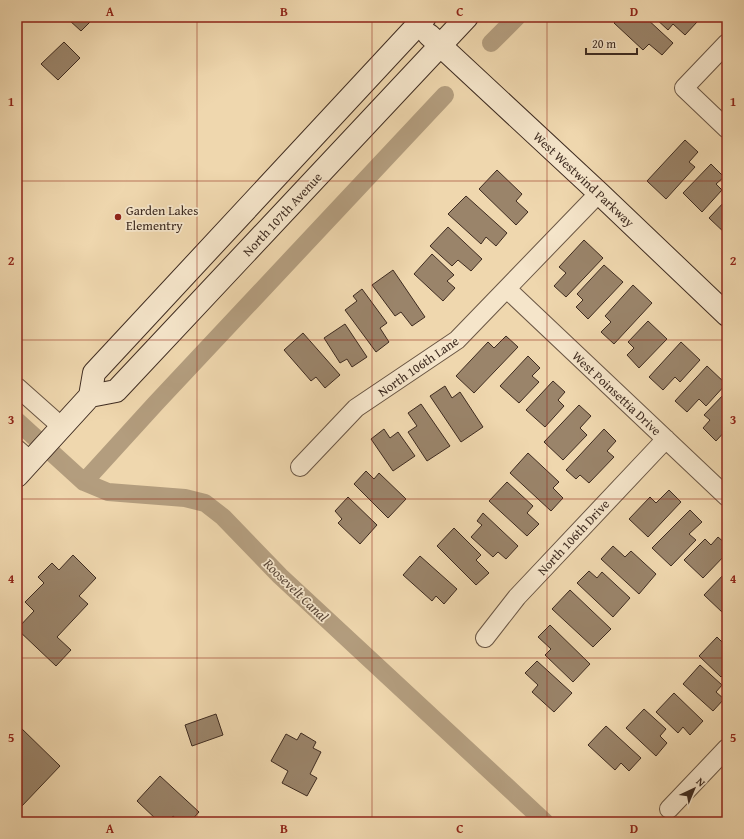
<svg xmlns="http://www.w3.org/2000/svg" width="744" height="839" viewBox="0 0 744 839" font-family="'Gentium Book Plus',serif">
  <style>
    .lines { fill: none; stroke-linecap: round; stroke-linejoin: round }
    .canal { stroke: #b39d7e; stroke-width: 18 }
    .building { fill: #9a846a; stroke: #3e2b20 }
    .street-casing { stroke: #6a5644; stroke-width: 20 }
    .secondary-casing { stroke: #3e2b20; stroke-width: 24 }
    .street { stroke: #f5e5ca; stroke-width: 18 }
    .secondary { stroke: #f5e5ca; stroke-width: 22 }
    .grid { fill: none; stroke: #8f2418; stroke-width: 1; stroke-opacity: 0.55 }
    .poi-dot { fill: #8f2418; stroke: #f5e5ca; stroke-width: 1.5 }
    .labels { text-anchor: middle; stroke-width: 3.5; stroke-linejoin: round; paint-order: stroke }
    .street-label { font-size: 13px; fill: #3e2b20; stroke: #f5e5ca }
    .poi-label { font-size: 13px; fill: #3e2b20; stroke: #f5e5ca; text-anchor: start }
    .water-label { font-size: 14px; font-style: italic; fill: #5b4838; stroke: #f5e5ca }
    .neatline { fill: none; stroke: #8f2418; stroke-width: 1.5 }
    .grid-label { font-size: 13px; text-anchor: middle; font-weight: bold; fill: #8f2418 }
  </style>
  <rect width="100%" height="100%" fill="#efd7ae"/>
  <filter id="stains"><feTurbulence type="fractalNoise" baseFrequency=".005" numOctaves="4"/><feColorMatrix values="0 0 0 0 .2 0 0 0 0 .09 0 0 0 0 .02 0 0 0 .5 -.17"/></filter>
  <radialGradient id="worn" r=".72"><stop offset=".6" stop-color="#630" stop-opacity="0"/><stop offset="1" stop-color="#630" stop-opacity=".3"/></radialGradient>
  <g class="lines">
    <path class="canal" d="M491,43L517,17
      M17,421L84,482L108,492L185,498L205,503L223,517L280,576L545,822
      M84,482L156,403L445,95"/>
  </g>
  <path class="building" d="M72,17H95L81,31L69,20Z
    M620,17H645L673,43L662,55L649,44L643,50L614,23Z
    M654,17H691L697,22L685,35L673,24L668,30Z
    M64,42L80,58L58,80L41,64Z
    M685,140L698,152L689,162L695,167L666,199L647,181Z
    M711,164L724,177L716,184L722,190L702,212L683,193Z
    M497,170L522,194L516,201L528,212L516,225L479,189Z
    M466,196L507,233L496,246L486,237L481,244L448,214Z
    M727,199V235L709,218Z
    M448,227L482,259L471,271L458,260L452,266L430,246Z
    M584,240L603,258L566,297L554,286L566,273L559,267Z
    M432,254L454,275L447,281L455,288L443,301L414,274Z
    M604,265L623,282L588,319L576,307L583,300L577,294Z
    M393,270L425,317L412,326L401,312L395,316L372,285Z
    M633,285L652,303L614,344L601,332L611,322L605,316Z
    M362,289L387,323L380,328L389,342L376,352L345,310L357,301L353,296Z
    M648,321L667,339L639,368L627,355L634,348L628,342Z
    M345,324L367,357L352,367L347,359L340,363L324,338Z
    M303,333L340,375L325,388L316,377L311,381L284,350Z
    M506,336L518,347L474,393L456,376L488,342L494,348Z
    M681,342L700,360L680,382L675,377L663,390L649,377Z
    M528,356L540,368L532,376L539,382L519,403L500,386Z
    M707,366L726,384L706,406L699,399L687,412L675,401Z
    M553,381L565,392L558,400L564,406L545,427L526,410Z
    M445,386L452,398L460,392L483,427L461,442L430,396Z
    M725,393L727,395V429L716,441L703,428L710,420L704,415Z
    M421,404L450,446L427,461L408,432L417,426L408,413Z
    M579,405L591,416L580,428L587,435L563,460L544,442Z
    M384,429L390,438L398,432L415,456L393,471L371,439Z
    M604,429L616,441L607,451L614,457L589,483L580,475L576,479L566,470Z
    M528,453L559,482L553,488L563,498L551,511L510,473Z
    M366,471L374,479L379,473L406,499L388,518L354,484Z
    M507,482L533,506L527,513L539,524L527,536L489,501Z
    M669,490L681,502L648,537L629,519L650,497L656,503Z
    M348,497L377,525L360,544L338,523L342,519L335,511Z
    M690,510L702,522L689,534L696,540L671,566L652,548Z
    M483,513L518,546L506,559L498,552L493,557L471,537L482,525L477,521Z
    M454,528L481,555L476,560L489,573L476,585L437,546Z
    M718,537L727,545V553L703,578L684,560L705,539L711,545Z
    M613,546L625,557L631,551L656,574L639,594L601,559Z
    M73,555L96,578L79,596L88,604L57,637L71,650L56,666L17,629L34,611L25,602L44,583L38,577L52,563L59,570Z
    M420,556L457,589L444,604L436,596L432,601L403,575Z
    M589,571L597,578L602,572L630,598L613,617L577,583Z
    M727,571V610L723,613L704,595Z
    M570,590L611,629L593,647L552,609Z
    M550,625L590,664L573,682L545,655L551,649L538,637Z
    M717,637L727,647V671L721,677L699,656Z
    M537,661L572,693L554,712L532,692L538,685L525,673Z
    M700,665L722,685L716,692L724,699L713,711L683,684Z
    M674,693L703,721L690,735L683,727L678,733L656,712Z
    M644,709L666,729L660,736L667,743L656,756L626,728Z
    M216,714L223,735L192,746L185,725Z
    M19,726L60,766L21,807L17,803V729Z
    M606,726L641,758L629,771L621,763L615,770L588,745Z
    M301,733L316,742L313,748L321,752L310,774L317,778L307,796L282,783L288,771L271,761L286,734L297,740Z
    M160,776L199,812L190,822H180L173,816L168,822H159L137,801Z"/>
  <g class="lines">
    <defs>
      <path id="street" d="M727,43L684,88L727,129
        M507,289L727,497
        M17,387L62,427
        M17,449L31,461
        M300,467L356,408L457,340L599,193
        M485,638L517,597L666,439
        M669,809L727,748"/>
      <path id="secondary" d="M429,35L599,193L727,315
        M90,396L116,391L467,17
        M17,476L90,396L94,373L425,17"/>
    </defs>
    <use href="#street" class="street-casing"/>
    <use href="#secondary" class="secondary-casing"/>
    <use href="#street" class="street"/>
    <use href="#secondary" class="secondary"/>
  </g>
  <path class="grid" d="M197,17V822M372,17V822M547,17V822M17,181H727M17,340H727M17,499H727M17,658H727"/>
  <circle class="poi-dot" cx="118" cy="217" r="4"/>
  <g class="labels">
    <g class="street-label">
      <text transform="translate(584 179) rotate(43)" y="5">West Westwind Parkway</text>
      <text transform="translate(282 214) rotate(-47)" y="5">North 107th Avenue</text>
      <text transform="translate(418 366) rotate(-35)" y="5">North 106th Lane</text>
      <text transform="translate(617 393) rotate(43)" y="5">West Poinsettia Drive</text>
      <text transform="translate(573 537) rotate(-47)" y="5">North 106th Drive</text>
    </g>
    <g class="poi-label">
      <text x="126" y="215">Garden Lakes<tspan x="126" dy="15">Elementry</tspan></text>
    </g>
    <g class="water-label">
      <text transform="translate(296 590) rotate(44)" y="5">Roosevelt Canal</text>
    </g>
  </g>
  <rect width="744" height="839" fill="none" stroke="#efd7ae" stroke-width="44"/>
  <g transform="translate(694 789) rotate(44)" stroke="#f5e5ca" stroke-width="3" paint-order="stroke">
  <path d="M0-3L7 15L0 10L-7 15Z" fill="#3e2b20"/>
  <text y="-6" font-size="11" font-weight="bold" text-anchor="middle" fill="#3e2b20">N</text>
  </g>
  <path d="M586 48v6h51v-6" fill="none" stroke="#3e2b20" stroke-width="2"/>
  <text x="592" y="48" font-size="12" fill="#3e2b20" stroke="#f5e5ca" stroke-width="3" paint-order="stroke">20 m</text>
  <rect x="22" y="22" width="700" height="795" class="neatline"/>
  <g class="grid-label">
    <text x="110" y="16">A</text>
    <text x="284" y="16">B</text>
    <text x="460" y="16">C</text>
    <text x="634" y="16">D</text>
    <text x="11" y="106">1</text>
    <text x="733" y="106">1</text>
    <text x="11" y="265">2</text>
    <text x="733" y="265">2</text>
    <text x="11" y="424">3</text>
    <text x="733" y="424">3</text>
    <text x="11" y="583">4</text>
    <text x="733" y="583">4</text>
    <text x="11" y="742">5</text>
    <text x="733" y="742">5</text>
    <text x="110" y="833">A</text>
    <text x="284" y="833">B</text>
    <text x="460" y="833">C</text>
    <text x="634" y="833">D</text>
  </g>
  <rect width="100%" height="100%" filter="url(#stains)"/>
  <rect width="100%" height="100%" fill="url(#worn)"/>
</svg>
